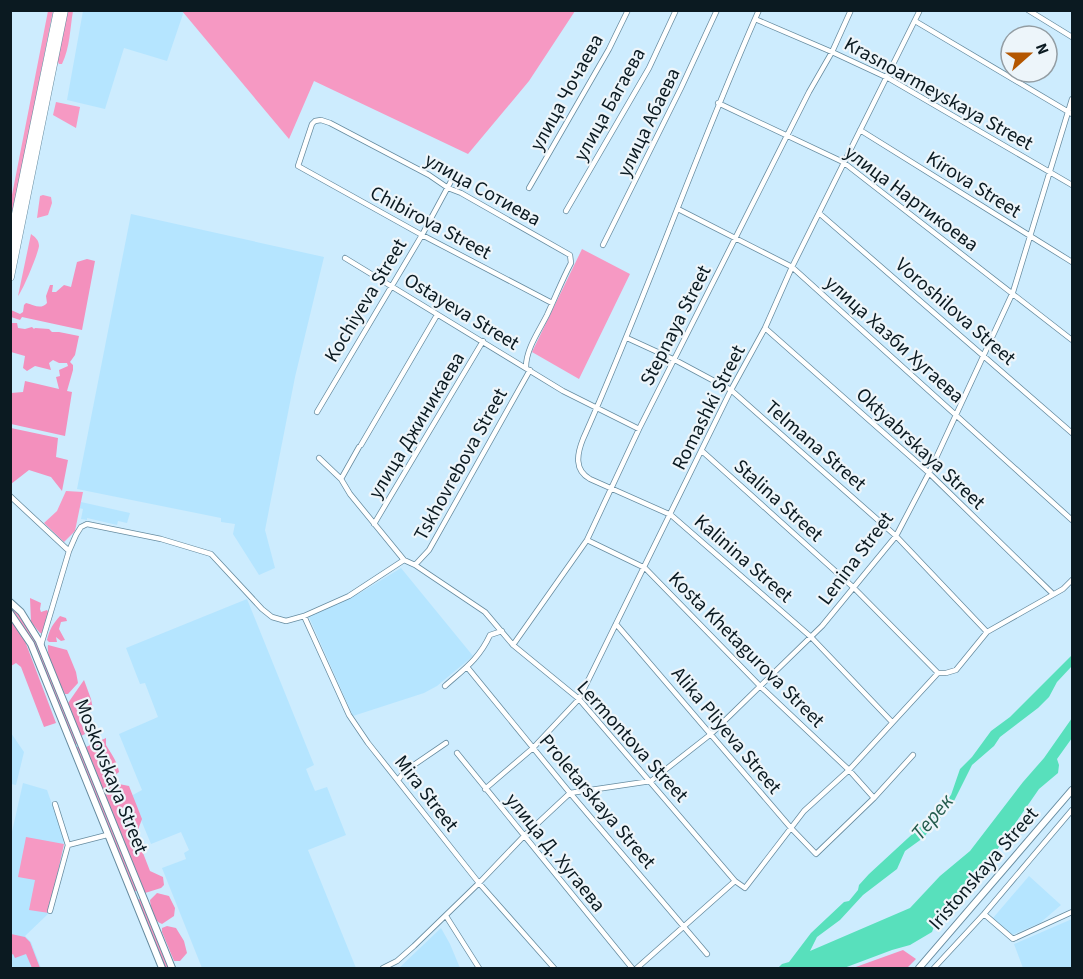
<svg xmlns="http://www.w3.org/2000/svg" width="1083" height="979" viewBox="0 0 1083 979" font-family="'Source Sans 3',sans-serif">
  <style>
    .built { fill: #b5e5ff }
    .green { fill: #f699c3 }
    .forest { fill: #f390bd }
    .water { fill: #58e0bc }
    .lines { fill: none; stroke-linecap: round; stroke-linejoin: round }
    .minor-casing { stroke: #678ca0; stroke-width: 6 }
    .major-casing { stroke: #678ca0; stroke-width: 8 }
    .highway-casing { stroke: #678ca0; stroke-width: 9 }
    .minor { stroke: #fff; stroke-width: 4.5 }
    .major { stroke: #fff; stroke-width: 6 }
    .highway { stroke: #fff; stroke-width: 8 }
    .labels { text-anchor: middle; stroke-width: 4.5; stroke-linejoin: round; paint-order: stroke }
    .street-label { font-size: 20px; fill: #0b1a21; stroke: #edf5fa }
    .water-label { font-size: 21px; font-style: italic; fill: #255c4d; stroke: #edf5fa }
  </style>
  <rect width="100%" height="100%" fill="#cdecfe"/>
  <path class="built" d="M83,11H184L167,61L124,48L105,109L67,100Z
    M131,214L324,257L295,377L265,530L275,568L259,575L233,534L235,524L221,522V518L77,489Z
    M81,502L130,513L127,523L118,521L117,525L87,518V520L81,519L83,509L79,508Z
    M401,568L473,656L437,686L424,693L353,716L308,615L360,593Z
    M247,599L314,765L306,769L310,779L315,791L327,787L346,835L308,850L356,968H202L162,868L186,859L184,853L189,850L181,832L151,844L131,796L142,790L119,734L158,717L145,683L140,684L126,648Z
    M11,733L24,752L16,785L11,784Z
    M23,783L47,790L64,839L62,856L49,913L25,936L31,942L41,968H11V836Z
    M1029,876L1061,905L1040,923L1012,935L993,918Z
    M1072,919V968H1023L1014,944Z
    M441,928L450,944L460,968H399Z"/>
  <path class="green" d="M48,11H53L11,222V200Z
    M67,11H73C70,28 70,48 62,64H59L57,60Z
    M182,11H575L529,81L468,154L314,81L289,139Z
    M56,102L80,107L76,128L53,115Z
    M43,195L51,197L52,203L48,215L37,218L40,196Z
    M31,234C35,237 39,240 39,246C38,254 23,290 18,296Z
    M582,249L630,274L579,379L532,352Z
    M66,491L83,492L75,531L64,542L44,523L57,511Z
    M10,604C45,639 60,698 79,743L73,746L31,641L11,611Z
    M80,746L138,890L133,892L74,748Z
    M26,837L64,844L49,913L29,910L35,880L18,877Z
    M141,899L169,968H165L136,900Z"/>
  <path class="forest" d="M87,259L95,261L82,330L22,317L20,320L11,317V310L20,314L23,312L24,305L26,303C34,305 41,310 47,303L46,296L50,285H53L52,292H56L64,285L71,287L77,262Z
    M11,323H17L18,328L25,329L32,327L34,329L35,328L49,329L52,332H59L79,336L75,355L70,362L73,365V370L67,391L72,392L65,436L11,424V393L23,392L25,381L59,389L56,377L60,376L59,370L68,366L67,363H59L53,360L49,363L51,370L35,366L27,371L23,368L25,356L11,352Z
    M11,428L58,438L56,457L68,460L62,491L51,477L29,470L11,484Z
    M30,598L41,603L40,609L41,612L47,610L49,613L44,634L40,633L31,622Z
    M60,616L66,618L67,621L61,622L59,629L65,640L61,641L56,637L57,642H49L47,640C50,628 53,624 60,616Z
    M10,619L25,641L56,723L44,727L21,667L16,663L11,666Z
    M48,645L67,650L76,672L78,683L68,694H65C59,680 46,660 48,645Z
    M84,680L91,699L93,709L79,717L85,734L81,736L68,703Z
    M106,738V745C111,754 117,760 119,772L114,776L119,784L129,786L142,819L136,835L150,871L163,877L164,885L161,888L145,893L86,747Z
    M157,893L169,896L175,908L174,916L162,924C153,921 151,909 150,900Z
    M167,926L176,928L184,941L187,953L180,961H174L162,932V928Z
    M11,934L25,937L30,942L40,968H32L26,954L15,958L13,954L11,955Z
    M903,950L916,959L907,968H853Z"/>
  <path class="water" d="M1072,655V666L1057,682L1049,697L1038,708L1000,737L994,746L972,765L953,803L923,838L905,851L897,869L863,895L840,920L817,937L810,951L910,908L940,876L970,851L1023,782L1044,758L1072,718V738L1057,759L1059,765L1058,773L1039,789L981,873L935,924L932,932L910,945L892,950L844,968H778L782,964L789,962L811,933L844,902L849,901L858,890L859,885L869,874L933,815L951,795L960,769L972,757L991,731L1010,717Z"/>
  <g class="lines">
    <defs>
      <path id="minor" d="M759,10C696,152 646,298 583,439C577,454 574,470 590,479L671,515L811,637L892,722
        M1028,10L1072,37
        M755,19L832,52L888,78L1072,185
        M915,21L1072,114
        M718,103L843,162L1072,340
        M860,130L1072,262
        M529,188L609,49L628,10
        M678,209L792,267L1072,520
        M566,211L649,68L676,10
        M819,213L1072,433
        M603,245L681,88L717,10
        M345,258L563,391L639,429
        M765,328L929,473L1052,593
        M627,338L675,360L731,390L896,536L987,632
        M526,367C526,349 539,331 547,315C555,298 562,280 571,263L570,255L461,193L448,188L429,175L330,123L321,120L315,121L312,124L298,166L422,235L552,303
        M317,412L422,235L456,172
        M361,445L437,315
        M702,451L854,588L938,673
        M319,458L341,479L350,494L404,560L415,565L429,550L530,370
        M341,479L359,447
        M10,496L69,551
        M374,524L483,341
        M587,540L645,568L761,687L849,770L874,798
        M415,565L485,612L513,645L579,699L735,881
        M304,616L349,715L368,743L479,883L554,968
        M616,624L791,828L816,854L874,798L913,755
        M41,645L69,551L76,535L81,527L87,524L161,539L211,554L262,609L272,617L286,621L304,616L349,596L404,560
        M513,645L587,540L639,429L809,92L832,52L851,10
        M467,667L570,793L707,954
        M445,686C464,669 479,659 490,635L502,631
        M457,753L632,968
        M398,780L405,771L446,743
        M485,789L533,748L579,699L731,390L765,328L792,267L920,10
        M55,804L68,845L107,835
        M50,911L68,845
        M984,914L1013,939L1072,912
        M446,916L479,968
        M383,968L397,961L414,946L479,883L524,836L570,793L651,781L711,734L822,626L896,536L929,473L1013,292L1072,99
        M637,968L735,881L745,888L804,811L849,770L938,673H946L956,670L987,632L1063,589L1072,580
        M934,968L984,914L1072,810"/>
      <path id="major" d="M10,602L21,612L39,641L172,968
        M10,613L31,644L162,968
        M919,968L1072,790"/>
      <path id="highway" d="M10,243L58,10
        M10,277L64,10"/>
    </defs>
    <use href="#minor" class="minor-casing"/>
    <use href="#major" class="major-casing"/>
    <use href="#highway" class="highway-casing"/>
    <use href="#minor" class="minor"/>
    <use href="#major" class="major"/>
    <use href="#highway" class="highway"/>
  </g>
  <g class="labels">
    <g class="street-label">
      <text transform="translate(566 92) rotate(-61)" y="7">улица Чочаева</text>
      <text transform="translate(939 93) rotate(29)" y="7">Krasnoarmeyskaya Street</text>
      <text transform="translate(609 104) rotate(-61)" y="7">улица Багаева</text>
      <text transform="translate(648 122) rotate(-64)" y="7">улица Абаева</text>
      <text transform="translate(974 184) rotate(32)" y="7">Kirova Street</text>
      <text transform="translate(483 189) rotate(29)" y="7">улица Сотиева</text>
      <text transform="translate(912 198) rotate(37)" y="7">улица Нартикоева</text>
      <text transform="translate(431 222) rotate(28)" y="7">Chibirova Street</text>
      <text transform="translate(365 300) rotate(-59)" y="7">Kochiyeva Street</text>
      <text transform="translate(462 311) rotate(31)" y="7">Ostayeva Street</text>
      <text transform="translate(956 311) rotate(41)" y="7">Voroshilova Street</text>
      <text transform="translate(675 325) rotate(-63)" y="7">Stepnaya Street</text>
      <text transform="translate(895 339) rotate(42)" y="7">улица Хазби Хугаева</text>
      <text transform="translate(708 407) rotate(-63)" y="7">Romashki Street</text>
      <text transform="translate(416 425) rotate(-59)" y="7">улица Джиникаева</text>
      <text transform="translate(816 445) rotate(41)" y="7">Telmana Street</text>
      <text transform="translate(921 448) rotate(43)" y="7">Oktyabrskaya Street</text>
      <text transform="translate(460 464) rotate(-61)" y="7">Tskhovrebova Street</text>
      <text transform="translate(779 500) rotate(42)" y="7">Stalina Street</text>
      <text transform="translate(744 558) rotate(41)" y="7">Kalinina Street</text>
      <text transform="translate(855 558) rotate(-53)" y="7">Lenina Street</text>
      <text transform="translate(747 649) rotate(45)" y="7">Kosta Khetagurova Street</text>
      <text transform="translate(727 730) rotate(50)" y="7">Alika Pliyeva Street</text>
      <text transform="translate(633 741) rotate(48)" y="7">Lermontova Street</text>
      <text transform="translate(112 776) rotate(68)" y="7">Moskovskaya Street</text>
      <text transform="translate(427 793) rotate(52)" y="7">Mira Street</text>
      <text transform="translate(598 801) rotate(50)" y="7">Proletarskaya Street</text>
      <text transform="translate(556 852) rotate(51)" y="7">улица Д. Хугаева</text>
      <text transform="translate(983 868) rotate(-49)" y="7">Iristonskaya Street</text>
    </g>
    <g class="water-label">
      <text transform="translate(932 817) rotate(-50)" y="7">Терек</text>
    </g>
  </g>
  <rect width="1083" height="979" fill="none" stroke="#0b1a21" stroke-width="24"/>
  <g transform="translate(1029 54) rotate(69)"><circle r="28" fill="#edf5fa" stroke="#939da3" stroke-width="1.5"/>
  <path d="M0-4.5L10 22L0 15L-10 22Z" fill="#b45701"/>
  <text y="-9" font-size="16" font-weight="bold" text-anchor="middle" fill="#0b1a21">N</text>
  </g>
</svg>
